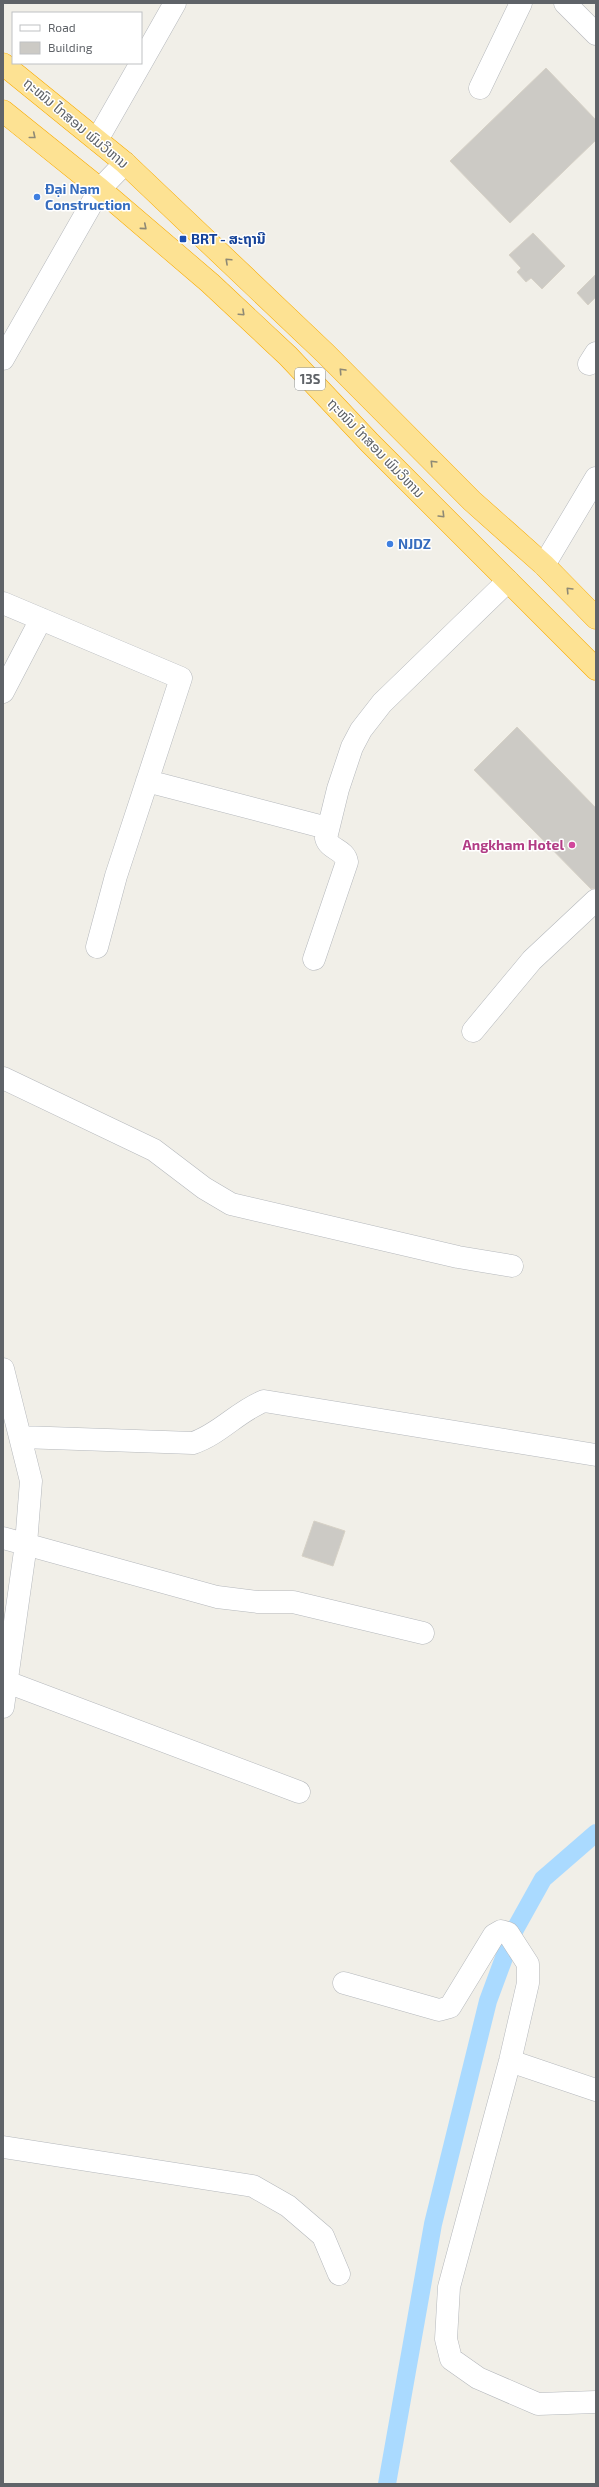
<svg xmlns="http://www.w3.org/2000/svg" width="599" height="2487" viewBox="0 0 599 2487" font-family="'Exo 2','Noto Sans Lao',sans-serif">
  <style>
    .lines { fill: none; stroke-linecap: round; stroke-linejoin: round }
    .canal { stroke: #aadaff; stroke-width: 18 }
    .building { fill: #cccac5; stroke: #d6d1c6 }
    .minor-casing { stroke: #b5b8bc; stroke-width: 23 }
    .highway-casing { stroke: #f9ab00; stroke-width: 23 }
    .minor { stroke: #fff; stroke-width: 22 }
    .highway { stroke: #fde293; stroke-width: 22 }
    .oneway { stroke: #8e8975 }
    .shop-dot { fill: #3f7fe0; stroke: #fff; stroke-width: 1.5 }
    .transit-dot { fill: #1a4fb4; stroke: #fff; stroke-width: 1.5 }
    .hotel-dot { fill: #d1479c; stroke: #fff; stroke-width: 1.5 }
    .labels { text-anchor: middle; stroke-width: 3; stroke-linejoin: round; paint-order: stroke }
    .shield { fill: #fff; stroke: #8f9295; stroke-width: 1 }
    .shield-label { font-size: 13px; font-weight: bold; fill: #5f6368 }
    .street-label { font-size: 14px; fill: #5f6368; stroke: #fff }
    .shop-label { font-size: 14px; font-weight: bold; fill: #366cbe; stroke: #fff; text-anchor: start }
    .transit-label { font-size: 14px; font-weight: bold; fill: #164399; stroke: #fff; text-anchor: start }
    .hotel-label { font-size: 14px; font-weight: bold; fill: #b23c85; stroke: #fff; text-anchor: end }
  </style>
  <rect width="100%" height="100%" fill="#f1efe8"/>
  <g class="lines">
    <path class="canal" d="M387,2484L433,2224L488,2001L514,1931L543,1879L596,1833"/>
  </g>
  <path class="building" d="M546,68L596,120V140L510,223L450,161Z
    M533,233L565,266L542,289L531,278L526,282L517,272L521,268L509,255Z
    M596,274V297L588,305L577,293Z
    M517,727L596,808V888L591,889L474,770Z
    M314,1521L345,1531L333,1566L302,1556Z"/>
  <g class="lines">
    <defs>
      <path id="minor" d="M565,3L596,34
        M141,63L175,3
        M480,88L521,3
        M97,140L141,63
        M3,359L100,189L125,163
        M589,364L596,353
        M544,565L596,478
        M3,603L181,678L116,876L97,947
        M3,692L41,619
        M147,781L327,828
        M314,959L347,862C345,849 329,850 326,838L338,789L352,747L361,730L382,703L508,581
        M473,1031L532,960L596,900
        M3,1078L154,1150L204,1188L231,1204L458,1257L512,1266
        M3,1369L31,1481L26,1544L3,1707
        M21,1437L193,1443C220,1434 238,1411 264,1401L596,1455
        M3,1538L217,1597L258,1602H293L423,1633
        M7,1682L299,1792
        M344,1983L439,2010L450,2007L494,1935L501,1931L508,1933L528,1964V1983L510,2061L449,2287L446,2339L451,2359L478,2378L538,2404L596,2402
        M510,2061L596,2090
        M3,2147L253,2186L288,2206L323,2236L339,2274"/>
      <path id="highway" d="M3,64L125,163L326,354L472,501L544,565L596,618
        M3,111L100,189L210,283L288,356L370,443L596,669"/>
    </defs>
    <use href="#minor" class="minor-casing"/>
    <use href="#highway" class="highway-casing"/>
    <use href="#minor" class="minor"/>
    <use href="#highway" class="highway"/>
  </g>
  <defs><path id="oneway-chevron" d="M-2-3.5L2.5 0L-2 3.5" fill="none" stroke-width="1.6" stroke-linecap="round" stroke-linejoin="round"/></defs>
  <g class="oneway">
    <use href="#oneway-chevron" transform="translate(33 136) rotate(39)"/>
    <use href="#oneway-chevron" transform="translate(144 227) rotate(40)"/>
    <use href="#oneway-chevron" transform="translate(228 261) rotate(-137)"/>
    <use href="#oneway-chevron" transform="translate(242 313) rotate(43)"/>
    <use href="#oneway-chevron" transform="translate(342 371) rotate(-133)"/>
    <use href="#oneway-chevron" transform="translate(433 463) rotate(-135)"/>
    <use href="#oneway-chevron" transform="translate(442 515) rotate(45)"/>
    <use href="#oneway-chevron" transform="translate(569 590) rotate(-134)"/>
  </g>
  <g class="shop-dot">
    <circle cx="37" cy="197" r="4"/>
    <circle cx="390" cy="544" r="4"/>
  </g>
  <rect class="transit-dot" x="179" y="235" width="8" height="8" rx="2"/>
  <circle class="hotel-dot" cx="572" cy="845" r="4"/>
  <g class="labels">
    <rect class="shield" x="295" y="368" width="30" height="22" rx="3"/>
    <g class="shield-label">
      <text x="310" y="384">13S</text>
    </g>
    <g class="street-label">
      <text transform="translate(76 123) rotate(40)" y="5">ຖະໜົນ ໄກສອນ ພົມວິຫານ</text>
      <text transform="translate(376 448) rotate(46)" y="5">ຖະໜົນ ໄກສອນ ພົມວິຫານ</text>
    </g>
    <g class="shop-label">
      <text x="45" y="194">Đại Nam<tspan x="45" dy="16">Construction</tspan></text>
      <text x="398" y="549">NJDZ</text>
    </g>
    <g class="transit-label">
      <text x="191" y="244">BRT - ສະຖານີ</text>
    </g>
    <g class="hotel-label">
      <text x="564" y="850">Angkham Hotel</text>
    </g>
  </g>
  <rect width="599" height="2487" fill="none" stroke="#5f6368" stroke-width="8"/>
  <rect x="12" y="12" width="130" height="52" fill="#ffffff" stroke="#bfc1c3"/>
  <rect x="20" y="25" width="20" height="6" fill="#ffffff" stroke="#bfc1c3"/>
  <text x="48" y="32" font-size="12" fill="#5f6368">Road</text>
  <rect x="20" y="42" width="20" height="12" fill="#cccac5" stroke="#bfc1c3"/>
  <text x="48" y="52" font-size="12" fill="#5f6368">Building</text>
</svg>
